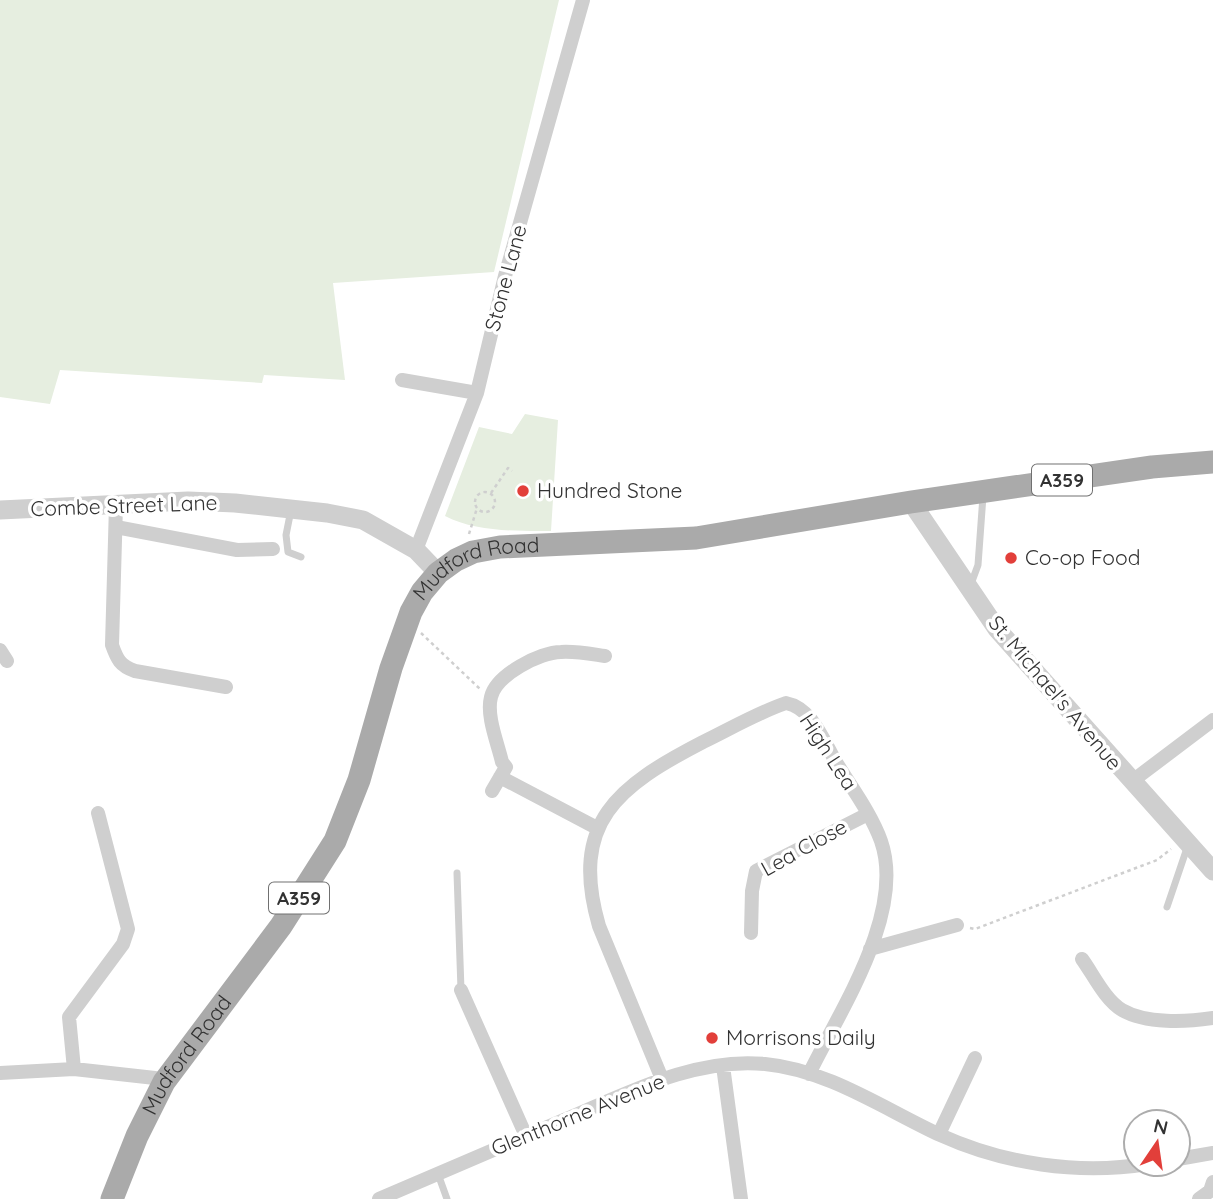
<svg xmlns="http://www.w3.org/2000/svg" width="1213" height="1199" viewBox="0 0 1213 1199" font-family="Quicksand,sans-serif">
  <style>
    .green { fill: #e6eee0 }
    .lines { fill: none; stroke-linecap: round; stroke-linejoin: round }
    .path { stroke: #cfcfcf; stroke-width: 2.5; stroke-dasharray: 3.5 3.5; stroke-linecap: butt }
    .service { stroke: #cfcfcf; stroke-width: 7 }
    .minor { stroke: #cfcfcf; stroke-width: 14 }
    .tertiary { stroke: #cfcfcf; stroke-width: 19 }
    .primary { stroke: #aaa; stroke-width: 23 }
    .poi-dot { fill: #e23f3a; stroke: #fff; stroke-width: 2.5 }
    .labels { text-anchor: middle; stroke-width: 7; stroke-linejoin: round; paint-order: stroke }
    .shield { fill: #fff; stroke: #707070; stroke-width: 2 }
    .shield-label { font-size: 19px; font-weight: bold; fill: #323232 }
    .street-label { font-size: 21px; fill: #323232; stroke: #fff }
    .poi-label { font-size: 21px; fill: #323232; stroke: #fff; text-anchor: start }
  </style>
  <rect width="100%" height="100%" fill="#fff"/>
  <path class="green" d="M0,0H559L494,272L333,283L345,380L264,375L262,383L60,370L50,404L0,397Z
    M525,414L558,420L551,531C516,531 476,532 445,516L479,427L512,434Z"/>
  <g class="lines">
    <path class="path" d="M475 502a10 10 0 1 1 20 0a10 10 0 1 1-20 0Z
      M491,493L508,468L512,471
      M469,534L477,508
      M421,633L480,689
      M970,928L975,929L1157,860L1171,849"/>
    <path class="service" d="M291,510L286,535L288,552L301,557
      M971,584L978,565L983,496
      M457,873L461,990
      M1167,907L1187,848
      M438,1174L447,1199"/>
    <path class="minor" d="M402,380L477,393
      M116,505L112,645C117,659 120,666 135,671L226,687
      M116,527L237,550L273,549
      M416,550L477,393L505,276L583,0
      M0,650L7,661
      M500,777L597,828
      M1131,782L1213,720
      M492,791L506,767L502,762C498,744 486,716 491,697C496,675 540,652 561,652C576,651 591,654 605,656
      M751,933L752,891L756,871L868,814
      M870,949L957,925
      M1082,959C1093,974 1105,1000 1122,1010C1146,1024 1186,1022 1213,1018
      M461,990L526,1136
      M723,1066L741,1199
      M74,1069L69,1017L123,944L128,929L98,813
      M0,1073L74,1069L155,1078L164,1082
      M662,1079L599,926C569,822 618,786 703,742C730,729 757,713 786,703C812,708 823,740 836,762C851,787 871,813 881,841C906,913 840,1010 809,1074
      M939,1134L975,1058
      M1178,1159L1213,1153
      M379,1199C440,1173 502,1146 564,1120C626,1094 695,1057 765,1064C828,1070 884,1109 940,1135C1004,1164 1078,1175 1147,1164
      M1199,1199L1210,1191L1213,1182"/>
    <path class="tertiary" d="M911,502L997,629L1213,871
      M0,510L188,501L235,503L327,513L363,520L416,550L438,573"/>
    <path class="primary" id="s1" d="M112,1199L137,1136L164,1082L281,926L335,841L359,780L391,668L411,612L422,592L438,573L456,560L473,552L500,547L696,538L911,502L1152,467L1213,462"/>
  </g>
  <g class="poi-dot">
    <circle cx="523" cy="491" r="7"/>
    <circle cx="1011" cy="558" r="7"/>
    <circle cx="712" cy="1038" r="7"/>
  </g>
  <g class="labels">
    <g class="shield">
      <rect x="1032" y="464.5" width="60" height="31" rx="5"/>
      <rect x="269" y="882.5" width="60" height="31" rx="5"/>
    </g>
    <g class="shield-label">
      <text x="1062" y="487">A359</text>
      <text x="299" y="905">A359</text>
    </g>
    <g class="street-label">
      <text transform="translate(506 278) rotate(-75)" y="7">Stone Lane</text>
      <text transform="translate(124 506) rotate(-2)" y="7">Combe Street Lane</text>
      <text dy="7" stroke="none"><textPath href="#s1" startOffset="751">Mudford Road</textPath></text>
      <text transform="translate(1055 693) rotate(50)" y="7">St. Michael's Avenue</text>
      <text transform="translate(828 752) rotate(57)" y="7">High Lea</text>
      <text transform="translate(804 848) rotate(-29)" y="7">Lea Close</text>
      <text dy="7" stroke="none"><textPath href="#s1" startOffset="163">Mudford Road</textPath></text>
      <text transform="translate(578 1115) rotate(-22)" y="7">Glenthorne Avenue</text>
    </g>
    <g class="poi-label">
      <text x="537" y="498">Hundred Stone</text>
      <text x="1025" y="565">Co-op Food</text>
      <text x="726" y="1045">Morrisons Daily</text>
    </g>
  </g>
  <g transform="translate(1157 1143) rotate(13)"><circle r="33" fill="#ffffff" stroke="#adadad" stroke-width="2"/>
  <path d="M0-5L12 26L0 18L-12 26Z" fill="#e23f3a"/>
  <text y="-10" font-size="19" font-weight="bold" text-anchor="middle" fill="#323232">N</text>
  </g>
</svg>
